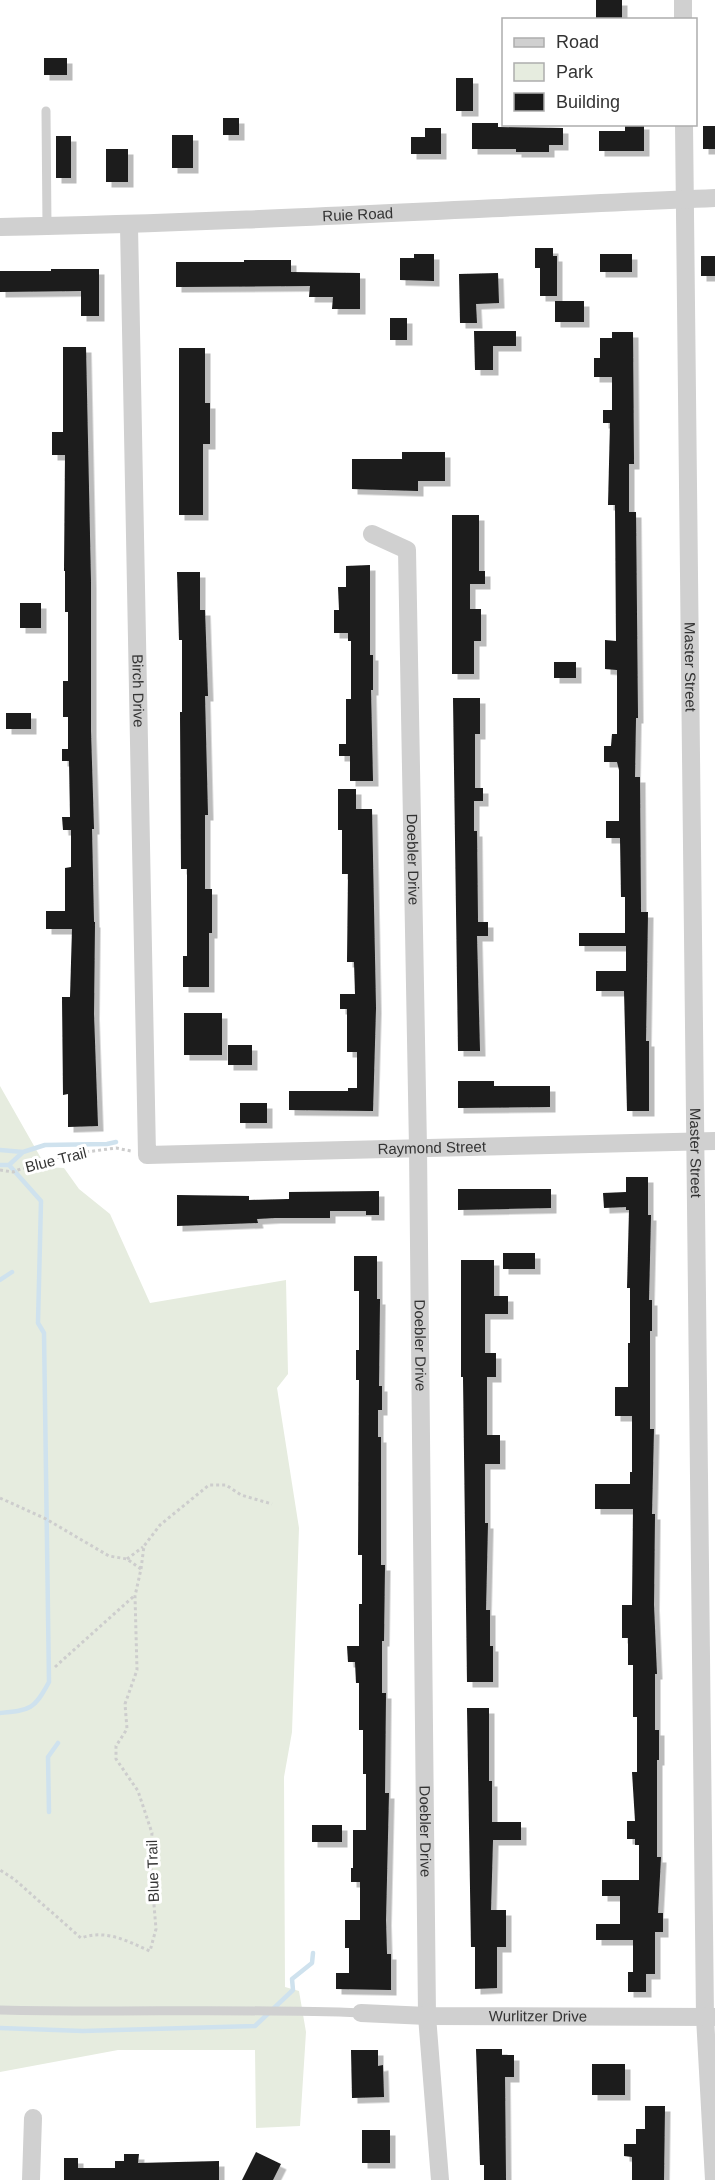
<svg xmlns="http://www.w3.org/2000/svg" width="715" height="2180" viewBox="0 0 715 2180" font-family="Arial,sans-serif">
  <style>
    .green { fill: #e6ecdf }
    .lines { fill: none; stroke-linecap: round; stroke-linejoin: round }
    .stream { stroke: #cfe2ee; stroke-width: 4.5 }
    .building { fill: #1a1a1a; filter: url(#shadow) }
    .path { stroke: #cdcdcd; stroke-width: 3; stroke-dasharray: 3 3; stroke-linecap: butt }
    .lane { stroke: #d0d0d0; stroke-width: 9 }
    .street { stroke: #d0d0d0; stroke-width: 18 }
    .labels { text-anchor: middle; stroke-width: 6; stroke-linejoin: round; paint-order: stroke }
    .street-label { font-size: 15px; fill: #333; stroke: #fff }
  </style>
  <defs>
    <filter id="shadow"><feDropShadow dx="5.5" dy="5.5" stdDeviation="0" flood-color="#0004"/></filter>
  </defs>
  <rect width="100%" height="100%" fill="#fff"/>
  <path class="green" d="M0,1086L46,1167L64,1168L79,1189L110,1214L150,1303L286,1280L288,1374L277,1388L299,1528L292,1732L284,1777L285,1987L299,1991L306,2032L300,2126L256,2128L255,2050H118L0,2072Z"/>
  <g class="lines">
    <path class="stream" d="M0,1150L23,1152
      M0,1165H9L23,1152L45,1145L107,1144L116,1142
      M0,1280L12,1272
      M0,1713C30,1710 34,1710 49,1682L44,1333L38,1323L41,1201L9,1165
      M49,1812L48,1757L58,1743
      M0,2028L83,2031L255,2026L293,1990L292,1979L312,1963L313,1953"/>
  </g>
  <path class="building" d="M596,0H622V18H596Z
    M44,58H67V75H44Z
    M456,78H473V111H456Z
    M223,118H239V135H223Z
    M472,123H498V127L563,128V145H549V152H516V149H472Z
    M625,124H644V151H599V131H625Z
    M703,126H715V149H703Z
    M425,128H441V154H411V137H425Z
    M172,135H193V168H172Z
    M56,136H71V178H56Z
    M106,149H128V182H106Z
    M535,248H553V256H557V296H540V268H535Z
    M414,254H434V281L400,280V258H414Z
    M600,254H632V272H600Z
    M701,256H715V276H701Z
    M244,260H291V272L360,273V309H332L333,297H309L310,286L176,287V262H244Z
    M51,269H99V316H81V291L0,292V271H51Z
    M498,273L499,303L476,304L477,323H460L459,274Z
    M555,301H584V322H555Z
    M390,318H407V340H390Z
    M474,331H516V346H493V370H475Z
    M612,332H633L634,464H629V512H636L638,718H636L635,777H640L641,912H648L646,1041H649V1111H627L624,991H596V971H626V946H579V933H625V897H621L620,838H606V821H619V770L617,762H604V746H611L612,734H617V670L605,669V640L616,641L615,505H608L610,423H603V410H612V377H594V358H600V338H612Z
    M63,347H86L91,583V731L94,829H92L94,922H95L94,1014L98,1126L68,1127V1094L63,1095L62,997H70L72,929H46V911H65V868L71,867V830H63L62,817H70L69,761H62V749H68V717H63V681H68V612H65V571H64L65,455H52V432H63Z
    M179,348H205V403H210V444H203V515H179Z
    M402,452H445V481H418V491L352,489V459H402Z
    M452,515H479V571H485V584H470V609H481V641H474V674H452Z
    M370,565V655H373V690H371L373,781H350V756H339V744H346V699H351V641H348V633H334V610H339L338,587H346V566Z
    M177,572H200V610H205L208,696H205L208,815H205V889H212V933H209V987H183V956H187V869H181L180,712H182V640H179Z
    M20,603H41V628H20Z
    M554,662H576V678H554Z
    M453,698H480V734H475V788H483V801H474V831H477L478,922H488V936H477L480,1051H458Z
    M6,713H31V729H6Z
    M338,789H356V809H372L376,1008L373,1111L289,1110V1091H348V1088H357V1052H347V1009H340V994H355L354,962H347L348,874H342V830H338Z
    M184,1013H222V1055H184Z
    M228,1045H252V1065H228Z
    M458,1081H494V1086H550V1107L458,1108Z
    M240,1103H267V1123H240Z
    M626,1177H648V1215H651L649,1300H652V1331H650V1429H654L652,1514H655L654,1605L657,1674H655V1730H659V1760H657V1857H661L658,1913H663V1932H655V1974H646V1992H628V1972H633V1940H596V1924H620V1896H602V1880H639V1845H635V1839H627V1821H635L632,1772H637V1717H633V1665H628V1638H622V1605H632L633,1509H595V1484H630V1472H632V1416H615V1387H628V1343H630V1288H627L629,1210H626V1207L604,1208L603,1193L626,1192Z
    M458,1189H551V1208L458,1210Z
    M379,1191V1215H366V1211H330V1218H275L257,1219L258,1223L177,1226V1195L249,1196V1200L289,1199V1192Z
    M503,1253H535V1269H503Z
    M354,1256H377V1299H380L379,1386H382V1410H378V1437H381V1565H385L384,1641H382V1693H386L385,1793H389L386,1920L387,1954H391V1990L336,1989V1973H349V1948H345V1920H360V1882H351V1868H353V1830H366V1774H363V1730H359V1683H356L355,1662H348L347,1646H359V1604H362V1555H358L359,1380H356V1350H359V1291H354Z
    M461,1260H494V1296H508V1314H485V1353H496V1377H487V1435H500V1464H485V1523H488L486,1610H490V1646H493V1682H467L463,1377H461Z
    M467,1708H489V1781H492V1822H521V1840H493L491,1910H506V1947H497V1988L475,1989V1947H471Z
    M312,1825H342V1842H312Z
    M476,2049H502V2055H514V2077H505L506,2180H484V2165H480Z
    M351,2050H378V2066L383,2065L384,2097L352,2098Z
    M592,2064H625V2095H592Z
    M645,2106H665L664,2180H632V2157L624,2156V2144H636V2129H645Z
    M362,2130H390V2163H362Z
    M256,2152L281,2164L273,2180H242Z
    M124,2154H139L138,2163L219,2161V2180H64V2158H78V2168H115V2161H124Z"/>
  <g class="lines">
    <path class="path" d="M0,1170L13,1172L23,1168H33L63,1155L116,1148L131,1151
      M0,1498L46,1519L109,1556L127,1559L141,1569L135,1596L137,1670L125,1704L127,1729L116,1746V1759L138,1791L152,1833L150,1857L156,1929L150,1951C127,1941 106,1929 81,1938L14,1879L0,1870
      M127,1559L143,1547
      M141,1569L144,1546L160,1525L209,1485H226L241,1495L272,1504
      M55,1667L134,1596"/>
    <path class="lane" d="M46,111L47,227
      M0,2010C120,2013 241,2008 361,2013"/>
    <g class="street">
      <path d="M683,0V20"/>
      <path id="s1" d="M684,124L705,2017L714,2180"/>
      <path id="s2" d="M129,226L147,1155L715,1141"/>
      <path id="s3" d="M0,227C239,223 477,208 715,198"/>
      <path id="s4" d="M372,534L407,550L418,1148L427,2016L440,2180"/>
      <path id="s5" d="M361,2013L427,2016L715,2017"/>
      <path d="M31,2180L33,2118"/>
    </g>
  </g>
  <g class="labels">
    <g class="street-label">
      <text dy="5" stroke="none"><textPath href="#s3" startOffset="358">Ruie Road</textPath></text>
      <text dy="5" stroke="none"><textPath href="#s1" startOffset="543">Master Street</textPath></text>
      <text dy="5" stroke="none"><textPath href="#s2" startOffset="465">Birch Drive</textPath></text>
      <text dy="5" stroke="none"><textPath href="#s4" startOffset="348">Doebler Drive</textPath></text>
      <text dy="5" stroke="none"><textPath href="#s2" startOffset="1214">Raymond Street</textPath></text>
      <text dy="5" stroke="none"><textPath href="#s1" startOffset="1029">Master Street</textPath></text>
      <text transform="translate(56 1160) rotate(-14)" y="5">Blue Trail</text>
      <text dy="5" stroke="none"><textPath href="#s4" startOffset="834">Doebler Drive</textPath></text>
      <text dy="5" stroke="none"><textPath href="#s4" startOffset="1320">Doebler Drive</textPath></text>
      <text transform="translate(153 1871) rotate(-92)" y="5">Blue Trail</text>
      <text dy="5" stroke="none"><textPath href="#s5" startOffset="177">Wurlitzer Drive</textPath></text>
    </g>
  </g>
  <rect x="502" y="18" width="195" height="108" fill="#ffffff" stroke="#adadad" stroke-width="1.5"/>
  <rect x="514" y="38" width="30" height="9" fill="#d0d0d0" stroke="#adadad" stroke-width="1.5"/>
  <text x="556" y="48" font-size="18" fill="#333333">Road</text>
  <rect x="514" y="63" width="30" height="18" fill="#e6ecdf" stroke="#adadad" stroke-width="1.5"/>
  <text x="556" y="78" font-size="18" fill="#333333">Park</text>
  <rect x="514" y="93" width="30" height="18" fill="#1a1a1a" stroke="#adadad" stroke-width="1.5"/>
  <text x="556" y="108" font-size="18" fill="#333333">Building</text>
</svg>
